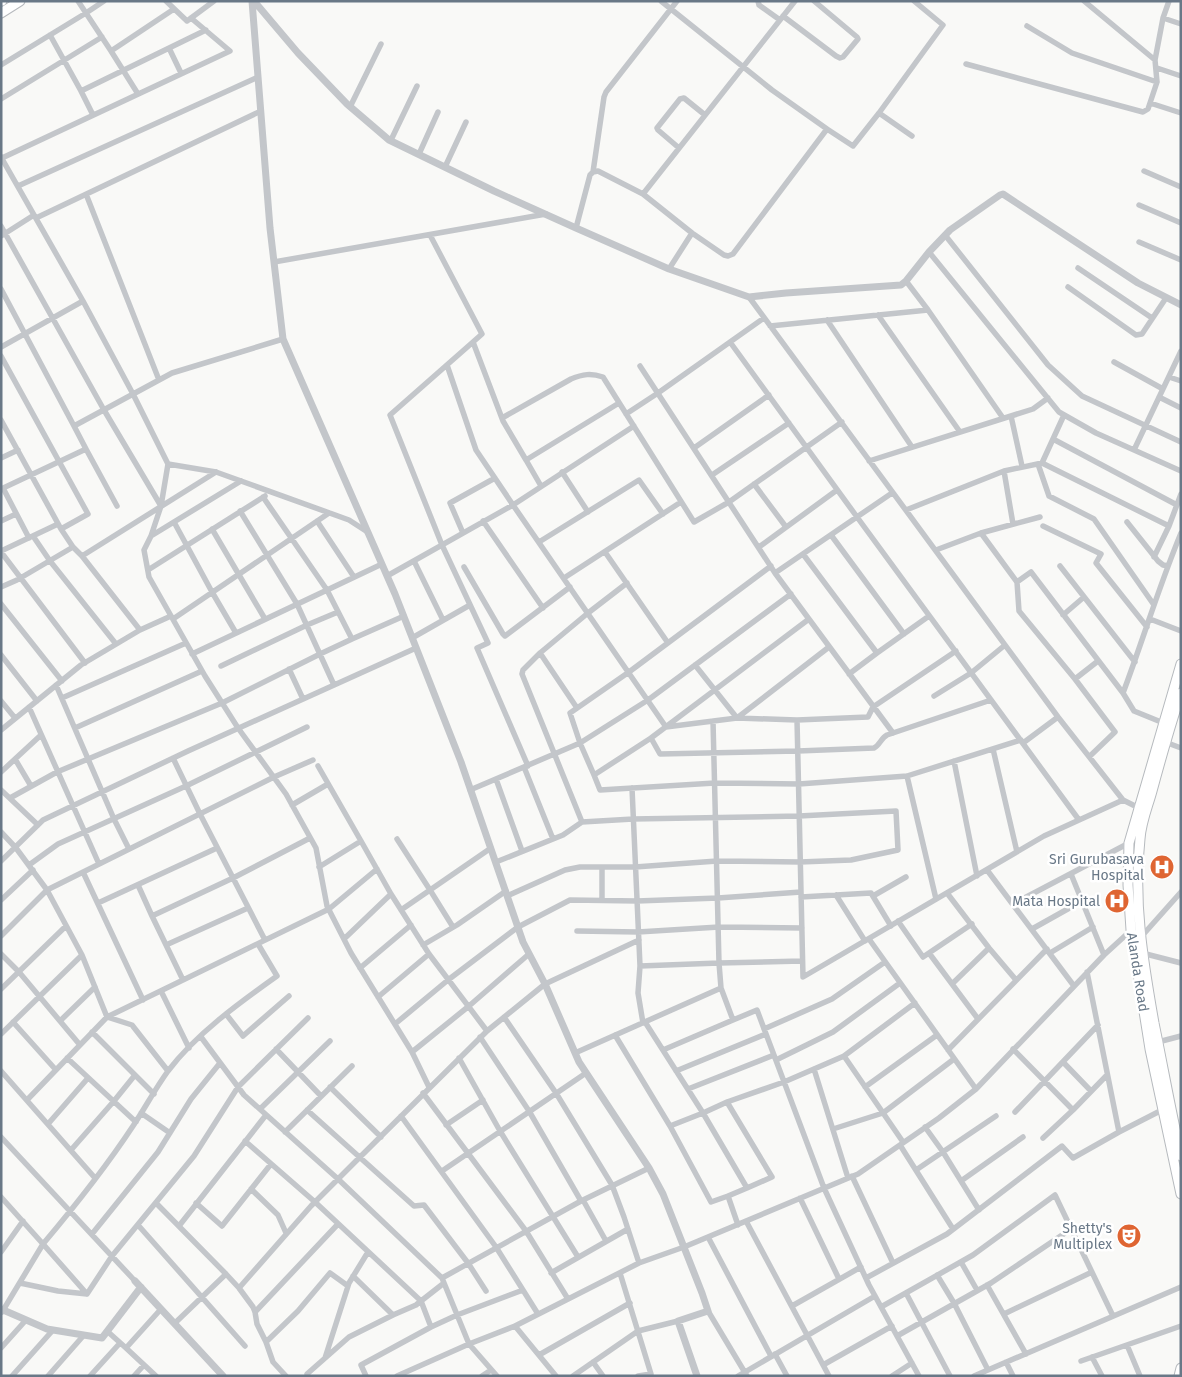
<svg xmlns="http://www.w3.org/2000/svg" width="1182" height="1377" viewBox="0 0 1182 1377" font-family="'Fira Sans',sans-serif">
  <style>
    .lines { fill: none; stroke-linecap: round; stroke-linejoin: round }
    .primary-casing { stroke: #b6babe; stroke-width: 11 }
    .trunk-casing { stroke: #b6b9bd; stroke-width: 11 }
    .minor { stroke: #c3c6ca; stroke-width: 5.5 }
    .tertiary { stroke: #c3c6ca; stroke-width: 7 }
    .primary { stroke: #fff; stroke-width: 9 }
    .trunk { stroke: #fff; stroke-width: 9 }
    .labels { text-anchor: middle; stroke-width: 5; stroke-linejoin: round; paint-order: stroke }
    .poi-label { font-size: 14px; fill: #697887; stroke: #fff; text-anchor: end }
    .street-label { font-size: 14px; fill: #697887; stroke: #fff }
  </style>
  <rect width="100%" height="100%" fill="#f9f9f7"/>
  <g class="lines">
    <defs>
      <path id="primary" d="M1181,664L1129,843L1128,885L1131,930L1150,1049L1181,1194
        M1181,693C1170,725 1161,758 1152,791C1148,806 1141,822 1140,839C1133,901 1143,961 1154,1023C1163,1067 1171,1112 1181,1156
        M1179,1376L1181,1368"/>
      <path id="trunk" d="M1,1H2
        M1,13L20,1"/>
    </defs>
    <use href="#primary" class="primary-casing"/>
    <use href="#trunk" class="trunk-casing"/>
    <path class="minor" d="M78,1L111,51L174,9
      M166,1L187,21L214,1
      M661,1L772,90L827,129L853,146L879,113L943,25L914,1
      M758,1L759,5L780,20
      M1084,1L1155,60
      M783,16L836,56L840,58L843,57L858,39L857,37L814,1
      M1163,18L1181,24
      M1027,26L1072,53L1157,82
      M50,35L81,91
      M169,48L181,73
      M111,51L138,94
      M966,64L1143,112L1148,109L1157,82L1155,60L1163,18L1169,1
      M1,65L86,13L104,1
      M1157,68L1181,76
      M1,99L102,37
      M1150,103L1181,113
      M350,107L381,44
      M879,113L912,136
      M93,115L81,91L206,30
      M391,140L417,86
      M679,148L658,130L657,128L680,99L684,98L705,115
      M419,154L438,112
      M1,157L83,301L133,394L168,464L161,506L151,536L144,550L149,577L205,676L238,728L286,794L316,848L327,906L351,953L412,1052L429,1087
      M2,158L230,51L191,18
      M445,167L466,122
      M1144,171L1181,187
      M593,172L604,97L606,92L677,1
      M18,186L258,77
      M86,194L159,380
      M1139,205L1181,223
      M36,218L261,111
      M1,226L104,410L161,506
      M576,228L590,175L593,172L598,171L643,194
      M692,233L724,255L728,256L733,254L827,129
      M430,235L482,334L473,342L503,421L526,460
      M945,235L1048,365L1082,396L1181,442
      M1,236L34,215
      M1139,242L1181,260
      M929,252L1059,412L1096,433L1181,471
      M274,262L546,214
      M1078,268L1152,318
      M669,269L692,233L643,194L795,1
      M906,281L928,310L1003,418
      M1068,287L1136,335L1142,334L1166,298
      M1,289L74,426
      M749,297L1058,717L1123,800L1139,808L1141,811
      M878,315L960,432
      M827,320L912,447
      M770,326L928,310
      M473,342L390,415L442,545L488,643L477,648L528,766
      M730,342L857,517L1079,820
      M1,347L83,301
      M1,356L88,514L61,529
      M1114,362L1163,389
      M447,365L476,450L513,505L634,426
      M640,366L775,573L893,733
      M1169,377L1181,381
      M1159,397L1181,408
      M626,414L658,393L764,318
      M1011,416L1022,466
      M502,418L571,379C583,374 591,373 603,377L694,522L729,502L842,422
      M1,420L61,529L73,547L82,556L140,630L171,616
      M1053,439L1177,505
      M694,448L769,395
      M86,449L117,506
      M1134,450L1181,351
      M1,458L18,450
      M869,461L1033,409L1048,398
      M1042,463L1064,415
      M168,464L216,472L349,520L366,531
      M1038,464L1049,496L1094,519L1154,605
      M1004,471L1013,524
      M562,472L588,512
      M712,475L789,423
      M754,484L786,527
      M541,486L526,460L619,403
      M3,488L29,538
      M1,489L86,449L74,426L172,373L283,339
      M263,497L327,590L352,639L404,616
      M906,510L1004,471L1042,463L1169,526L1181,494
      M240,511L297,604L334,685
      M1,521L16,514
      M317,521L354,577
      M483,521L543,608
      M174,522L212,592L236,633
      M1127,522L1158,561L1163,565L1168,566
      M1043,526L1101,554L1096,563L1147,627
      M212,529L265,619
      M463,533L450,503L495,478
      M981,533L1017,582L1031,572L1123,693
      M831,535L904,634
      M33,536L50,561L116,644
      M151,536L241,481
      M539,542L639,480L663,514
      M759,547L837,490
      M936,550L981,533L1040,517
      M1,551L58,524
      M1,552L85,663
      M605,552L668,643
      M803,554L877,653L929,616
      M82,556L216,472
      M1154,557L1169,526
      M414,561L443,620
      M1060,566L1135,662
      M464,567L503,634L505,636L570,587
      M148,570L265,496
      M775,573L892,493
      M387,576L513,505L666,727L737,718
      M564,578L681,502
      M1017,582L1019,611L1075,679L1115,732L1090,756
      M1,587L17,580L73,547
      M1,604L62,681
      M1063,615L1084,597
      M173,619L329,513
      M809,619L651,738L660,754L798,751L874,748C880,745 881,738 887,735L991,700
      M1150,619L1181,631
      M412,638L470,605
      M829,647L737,718L797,720L868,717L873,707L956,651
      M192,654L382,564
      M1,655L37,701
      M695,665L737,718
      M221,666L307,625L338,612
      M289,669L303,699
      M849,674L877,653
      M1075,679L1098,661
      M56,685L114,819L129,849
      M934,696L971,673L1005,645
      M62,698L186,643
      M1,701L15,718
      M29,707L99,864
      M577,708L540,653L588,613L627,583
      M797,720L803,977L1044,836L1123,800
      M713,721L719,963L802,961
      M1166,724L1134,711L1123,693C1143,640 1159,586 1181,533
      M75,728L202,671
      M1,730L81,665L140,630
      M651,738L594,775L580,743L648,700L791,594
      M1165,742L1181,748
      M1023,743L1058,717
      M993,749L1017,852
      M173,758L200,814L265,940
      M15,759L31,786
      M954,761L977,876
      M318,766L361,841
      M524,767L553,839
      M1,772L41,735
      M594,775L600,790L715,783L799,784L907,776L1021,740
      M907,776L936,899
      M496,779L522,851
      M1,790L38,825
      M470,790L580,743L570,713L629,672L771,566
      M10,798L57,772L222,703L320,654L352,639
      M292,805L328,784
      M1,832L16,848L47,890L82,955L1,1034
      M397,839L430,890L453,927
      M1,861L43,820L188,751L416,648
      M496,862L563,835L582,822
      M29,865L58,844L186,786L307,727
      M319,867L361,841L391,894
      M602,867V900
      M987,870L1074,986
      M83,872L143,1000
      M1071,874L1104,955
      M138,885L152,916
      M947,893L989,948L1016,980
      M836,895L865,941
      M507,896L565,870L580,867H635L717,861L800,862L851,860L898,850L896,811L799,816L633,819L582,822L522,674L523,670L540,653
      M873,896L906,877
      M801,897L871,893L891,926
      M1,900L33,870
      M98,903L217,848
      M1013,904L1129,843
      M401,910L491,848
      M898,921L923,957L972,924
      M1032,929L1082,901
      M577,931L638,932L719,927L802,928
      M1,936L47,890L274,777L313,760
      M1141,937L1181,892
      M344,939L391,894L429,954L487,1031
      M869,939L976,1089
      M166,945L248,908
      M423,945L457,925L506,891
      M929,953L978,1019
      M1050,953L1093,927
      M1142,953L1181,963
      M1,954L19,972L80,1045
      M82,955L107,1017L132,1025L168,1071
      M640,966L638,993L643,1023
      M360,968L411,925
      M1087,972L1119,1132L1162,1110
      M183,980L152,916L233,878L310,838
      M952,984L989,948
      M721,988L733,1020L757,1010L824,1188L869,1285L919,1376
      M1,989L66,926
      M161,991L189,1048
      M378,997L429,954
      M226,1014L243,1036L289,996
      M60,1021L95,987
      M13,1022L56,1070
      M645,1022L703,1113L747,1188L728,1196
      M395,1024L448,980L518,927L570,900L637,901L718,898L801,892
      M764,1029L832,999L885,962
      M92,1032L154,1094
      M615,1035L670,1126L703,1113L727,1102L784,1082L844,1056L915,1003
      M201,1037L244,1095L338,1179L442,1278L469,1344L497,1376
      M480,1037L529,1111L581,1201
      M1158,1042L1181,1036
      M276,1049L321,1096
      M1013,1049L1073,1110L1107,1075
      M663,1050L733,1020
      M948,1050L1047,949
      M412,1052L469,1006L529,954
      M575,1053L721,988L719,963L640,966L632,788
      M844,1056L903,1142
      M67,1058L136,1122
      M459,1058L500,1131L578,1257
      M776,1060L833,1032L900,983
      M1063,1062L1091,1091
      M814,1069L848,1178
      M1,1071L95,1178
      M676,1071L766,1034
      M330,1087L381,1137
      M865,1087L937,1035
      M688,1089L774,1055
      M423,1093L526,1231L568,1299
      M27,1100L107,1017L329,909L377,869
      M727,1102L772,1177L747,1188
      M260,1109L330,1041
      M307,1110L414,1206L424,1205L468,1263L486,1291
      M1015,1112L1098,1025
      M141,1113L170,1133
      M401,1116L496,1247L538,1314
      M48,1124L88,1078
      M446,1125L483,1100
      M670,1126L711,1202L728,1196L738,1225
      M925,1127L943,1152L979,1210
      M833,1129L883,1113L954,1059
      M285,1132L352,1066
      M1,1137L135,1281
      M1043,1138L1073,1110
      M245,1141L315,1202L421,1301L444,1283
      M900,1145L953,1229
      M71,1150L114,1101L135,1075
      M916,1170L996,1116
      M442,1171L586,1073
      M852,1176L893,1263
      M961,1181L1023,1137
      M251,1189L278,1215L286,1233
      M1,1197L43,1244L2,1312
      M800,1198L839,1279
      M583,1200L606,1241
      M156,1203L226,1274L175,1323
      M196,1203L222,1226L271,1164
      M746,1221L829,1376
      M138,1225L245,1346
      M179,1226L266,1115
      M92,1234L158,1152L191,1099L220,1063
      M708,1237L771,1356
      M1,1252L23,1221
      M961,1262L977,1290
      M639,1263L684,1247L858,1174L939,1118L976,1089L1104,955L1139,923
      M551,1273L628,1229
      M620,1273L651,1374L638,1376
      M226,1274L239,1288L253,1307L255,1312L257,1324L266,1342L273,1362L286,1376
      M937,1275L954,1303L988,1370
      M353,1276L393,1315
      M442,1278L581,1201L649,1168
      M866,1278L947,1234L1062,1146L1073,1158L1119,1132
      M20,1283L58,1291L87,1294L112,1256L194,1156L238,1087L308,1018
      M987,1285L1026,1354
      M239,1288L311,1206L355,1162L487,1031L545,984L639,940
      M906,1293L950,1376
      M87,1294L43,1244C75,1206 106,1167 133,1126C145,1108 155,1089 168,1071C196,1034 239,1003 277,976L258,944
      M792,1306L861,1267
      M881,1307L973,1255L1055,1195L1113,1316
      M708,1311L747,1376
      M255,1312L338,1224
      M1004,1314L1092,1272
      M515,1326L556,1376
      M431,1327L457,1315L523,1290
      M107,1331L126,1348L161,1309
      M897,1336L991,1283L1071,1229
      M266,1342L298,1311L330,1273L348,1286
      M1127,1345L1140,1376
      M1,1348L26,1320
      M126,1348L156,1376
      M775,1354L787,1376
      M539,1355L630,1303
      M1092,1357L1102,1376
      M325,1358L349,1283L368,1252
      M1081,1361L1181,1326
      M593,1362L603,1376
      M1006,1362L1013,1376
      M823,1365L892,1326
      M12,1376L53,1330
      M48,1376L84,1335
      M90,1376L120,1343
      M134,1376L144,1365
      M308,1376L307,1374L349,1337L393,1315L416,1305L421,1301L431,1327L361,1365L366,1376
      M397,1376L469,1344L515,1326L639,1263L624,1217L612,1185L556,1093L504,1017
      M482,1376L491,1370
      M573,1376L638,1331L678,1321
      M738,1376L875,1296
      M892,1376L912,1363
      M974,1376L1181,1287"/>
    <path class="tertiary" d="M252,1L270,228L283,339L395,594L461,762L523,942L545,984L579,1062L649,1168L663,1194L702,1293L708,1311L678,1321L697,1376
      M254,1L298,53L347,104L389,140L494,191L576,228L669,269L749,297L786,293L901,285L906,281L929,252L950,230L1000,195L1003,194L1138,283L1181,305
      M135,1281L223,1376
      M1,1309L47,1329L102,1338L141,1287"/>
    <use href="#primary" class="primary"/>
    <use href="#trunk" class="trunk"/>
  </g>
  <defs>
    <symbol id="hospital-disc" viewBox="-11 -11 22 22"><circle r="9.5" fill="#df6532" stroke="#fff"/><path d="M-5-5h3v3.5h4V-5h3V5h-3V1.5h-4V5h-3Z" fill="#fff"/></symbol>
    <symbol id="theatre-disc" viewBox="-11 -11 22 22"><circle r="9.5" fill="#df6532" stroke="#fff"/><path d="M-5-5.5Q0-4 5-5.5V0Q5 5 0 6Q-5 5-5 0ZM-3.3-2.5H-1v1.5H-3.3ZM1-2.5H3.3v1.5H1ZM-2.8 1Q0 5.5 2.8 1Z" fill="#fff"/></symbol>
  </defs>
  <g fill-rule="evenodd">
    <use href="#hospital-disc" x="1148" y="853" width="28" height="28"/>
    <use href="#hospital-disc" x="1103" y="887" width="28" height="28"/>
    <use href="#theatre-disc" x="1115" y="1222" width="28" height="28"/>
  </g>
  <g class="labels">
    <g class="poi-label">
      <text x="1144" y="864">Sri Gurubasava<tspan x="1144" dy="16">Hospital</tspan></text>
      <text x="1100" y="906">Mata Hospital</text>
      <text x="1112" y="1233">Shetty's<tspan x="1112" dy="16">Multiplex</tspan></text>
    </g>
    <g class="street-label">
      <text transform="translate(1138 972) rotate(81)" y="5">Alanda Road</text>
    </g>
  </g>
  <rect width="1182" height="1377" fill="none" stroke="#697887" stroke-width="5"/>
</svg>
